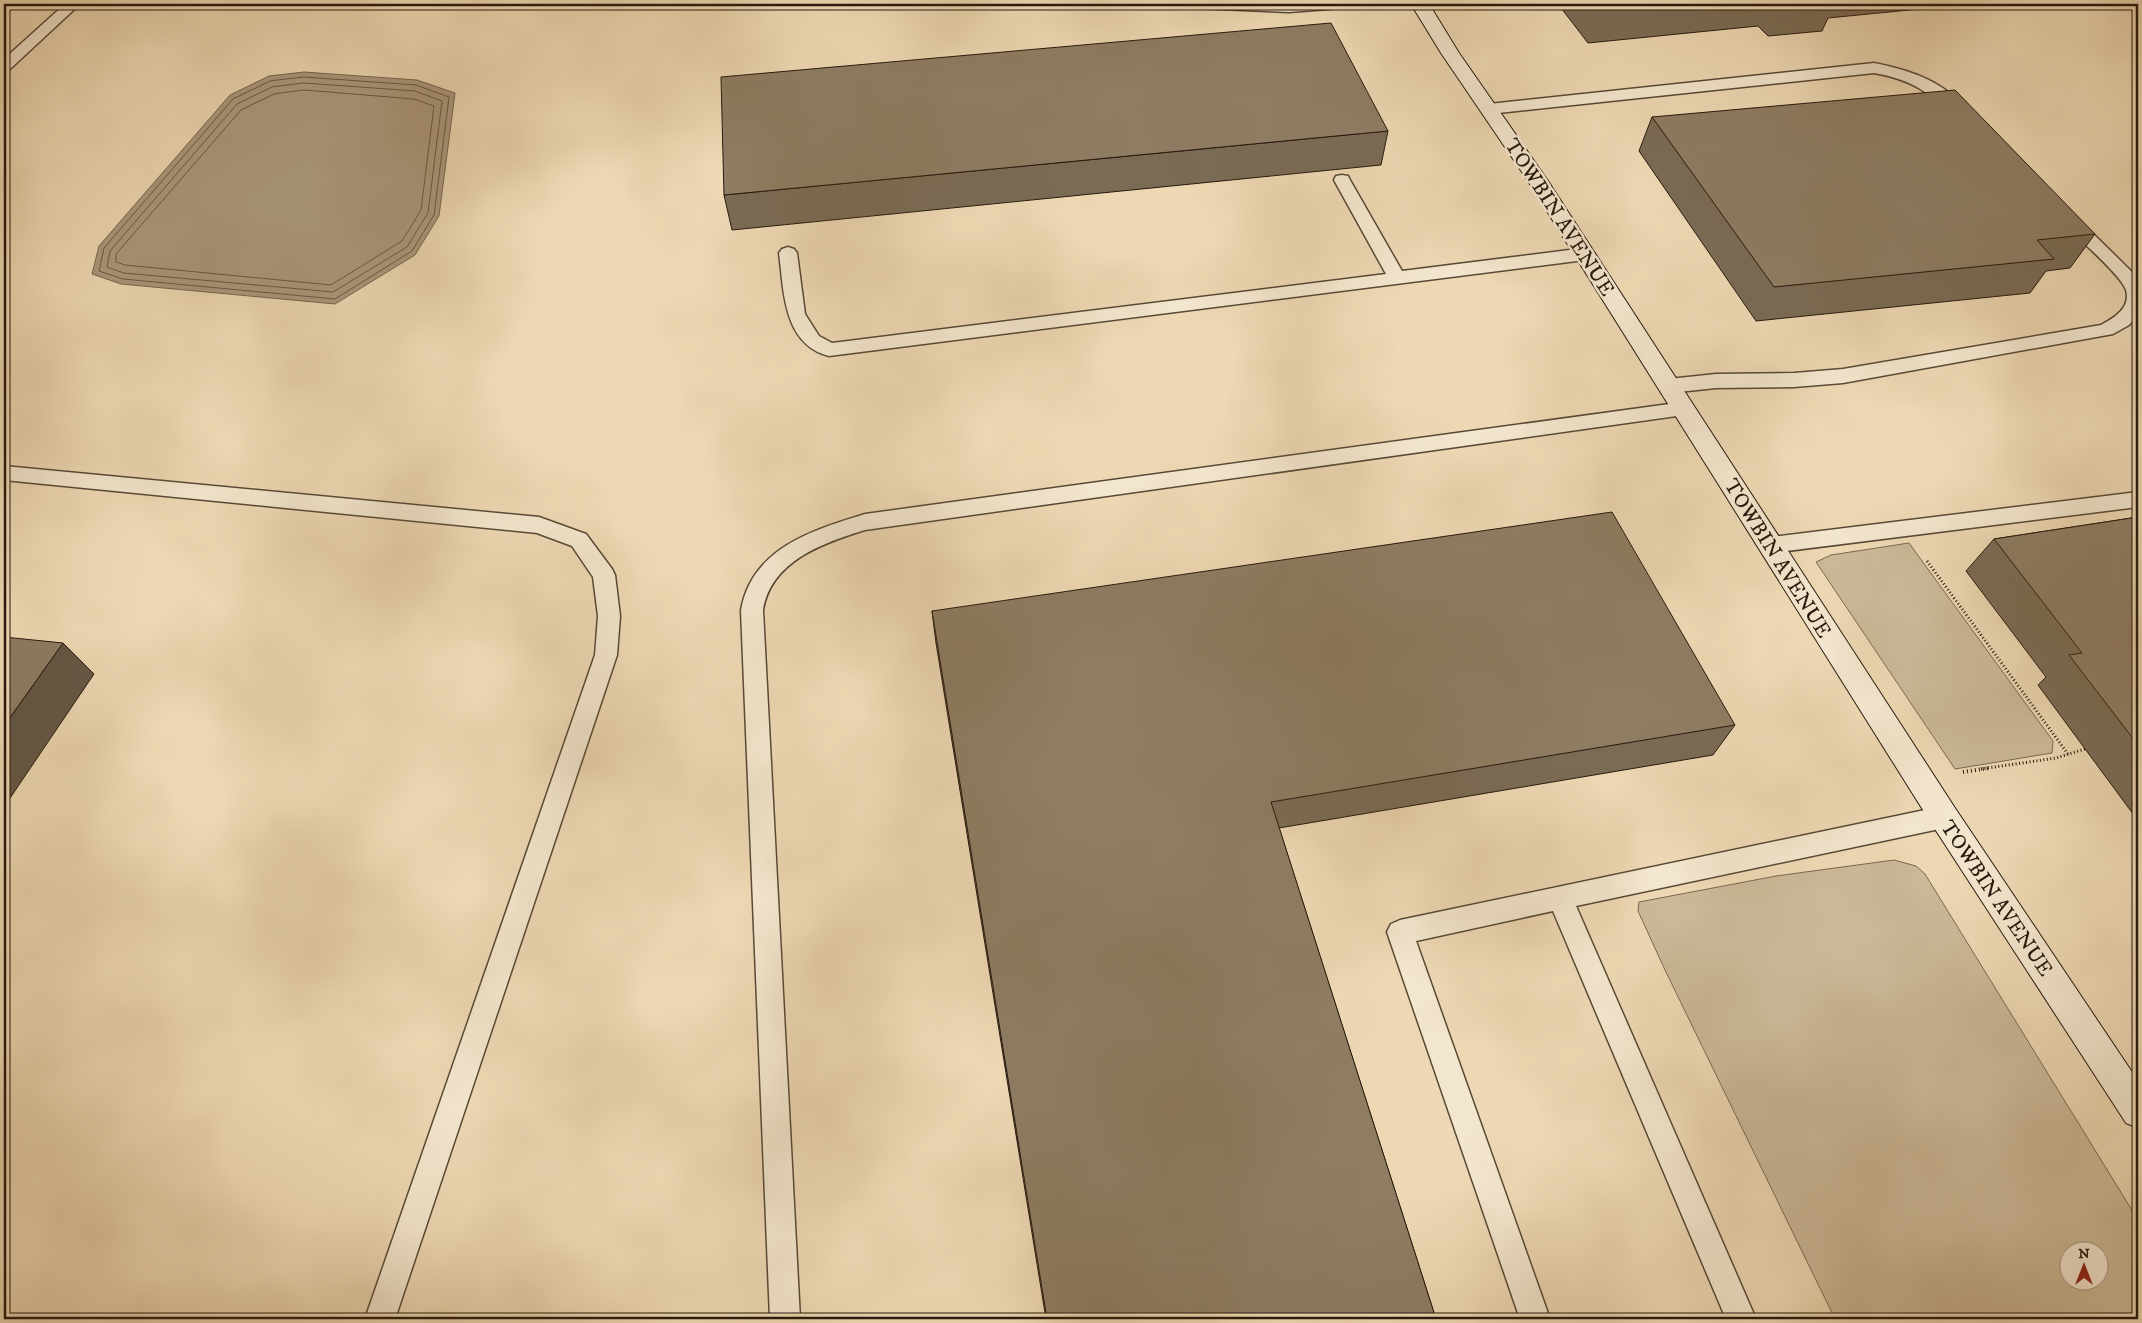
<svg xmlns="http://www.w3.org/2000/svg" width="2142" height="1323" viewBox="0 0 2142 1323" font-family="'IM FELL DW Pica',serif">
  <style>
    .green { fill: #cbb897; stroke: #796852; fill-rule: evenodd }
    .water { fill: #aa977b; stroke: #76654f }
    .lines { fill: none; stroke-linecap: round; stroke-linejoin: round }
    .shore { stroke: #685844; stroke-width: 1 }
    .lane-casing { stroke: #584936; stroke-width: 3 }
    .secondary-casing { stroke: #27190d; stroke-width: 2 }
    .path-far1 { stroke: #27190d; stroke-width: 3; stroke-dasharray: 1 2.5; stroke-linecap: butt }
    .path { stroke: #27190d; stroke-width: 4; stroke-dasharray: 1 3; stroke-linecap: butt }
    .lane { fill: #f3e6ce; fill-rule: evenodd }
    .secondary { fill: #f3e6ce; fill-rule: evenodd }
    .wall { fill: #7a6b55; stroke: #27190d }
    .shaded-wall { fill: #635745; stroke: #27190d }
    .building { fill: #8e7c63; stroke: #27190d }
    .labels { text-anchor: middle; stroke-width: 5; stroke-linejoin: round; paint-order: stroke }
    .street-label { font-size: 21px; fill: #27190d; stroke: #f3e6ce }
  </style>
  <rect width="100%" height="100%" fill="#edd8b3"/>
  <filter id="stains"><feTurbulence type="fractalNoise" baseFrequency=".004" numOctaves="4"/><feColorMatrix values="0 0 0 0 .2 0 0 0 0 .09 0 0 0 0 .02 0 0 0 .5 -.17"/></filter>
  <radialGradient id="worn" r=".72"><stop offset=".6" stop-color="#630" stop-opacity="0"/><stop offset="1" stop-color="#630" stop-opacity=".3"/></radialGradient>
  <path class="green" d="M1909,543L2053,741L2052,753L1955,769L1816,562L1831,555Z
    M1894,860L1916,866L1925,874L2138,1220V1319H1835L1665,970L1638,911L1639,902L1776,876ZM2100,1250V1280H2070V1250Z"/>
  <path class="water" d="M304,72L417,80L455,93L439,216L415,255L335,304L121,284L92,274L99,246L230,95L269,76Z"/>
  <g class="lines">
    <path class="shore" d="M304,77L416,85L449,97L434,215L412,251L335,299L123,279L99,271L104,248L233,99L270,81Z
      M304,83L415,91L442,101L428,213L407,247L333,292L124,273L107,267L110,251L237,104L272,87Z
      M304,90L414,99L434,106L421,210L402,241L331,285L125,265L116,262V254L241,110L274,94Z"/>
    <defs>
      <path id="lane" d="M65,4H80L9,70L4,72V59Z
        M1188,4H1349L1347,7L1342,8L1289,12L1195,8L1190,7Z
        M1874,63C1909,70 1946,81 1967,112L1965,115H1953C1928,91 1909,79 1874,73L1489,114L1483,112L1481,109L1483,106L1489,104Z
        M1342,175L1348,176L1350,180L1402,271L1585,248L1591,250L1594,254L1591,258L1585,260L829,356C783,344 784,291 779,253L782,249L788,247L794,249L797,253L805,314L819,336L832,343L1386,274L1334,180L1336,176Z
        M2068,214L2074,215L2131,271L2138,282V315L2129,325L2113,334L1843,383L1794,387L1716,388L1669,393L1662,391L1659,386L1662,381L1669,379L1716,374L1794,373L1843,369L2101,325C2114,318 2131,308 2126,290C2121,275 2076,236 2062,223L2059,219L2062,215Z
        M1684,402L1691,404L1694,409L1691,414L865,530C823,543 771,561 763,610L800,1319H770L741,610C752,548 813,530 865,514Z
        M4,466L539,517L586,534L612,569L615,575L620,616L617,655L395,1319H365L595,655L598,616L593,577L572,546L537,533L4,480Z
        M2138,492V507L1771,553L1764,551L1760,545L1764,539L1771,537Z
        M1944,806L1953,809L1956,817L1953,825L1944,828L1576,906L1756,1319H1726L1553,911L1416,941L1550,1319H1520L1387,932L1391,924L1400,920Z"/>
      <path id="secondary" d="M1411,4H1429L1459,53L1548,181L1955,808L2138,1081V1128L2126,1123L1933,826L1528,181L1441,53Z"/>
    </defs>
    <use href="#lane" class="lane-casing"/>
    <use href="#secondary" class="secondary-casing"/>
    <path class="path-far1" d="M1927,561L2068,754
      M1981,769L2056,758L2085,749"/>
    <path class="path" d="M1963,772L1989,768"/>
    <use href="#lane" class="lane"/>
    <use href="#secondary" class="secondary"/>
  </g>
  <path class="wall" d="M1558,4H1971L1828,18L1822,31L1768,36L1758,26L1588,43Z
    M1652,117L2095,234L2070,268L2046,271L2030,293L1756,321L1639,151Z
    M1388,131L1381,165L732,230L724,195Z
    M2138,517V818H2136L2038,685L2046,677L1966,571L1994,539Z
    M932,611L1735,725L1713,755L1279,828L1436,1319H1046L936,643Z"/>
  <path class="shaded-wall" d="M63,643L94,674L4,807V726Z"/>
  <path class="building" d="M1594,4H1658L1598,10Z
    M1331,23L1388,131L724,195L721,77Z
    M1955,90L2095,234L2037,240L2054,259L1774,287L1652,117Z
    M1612,512L1735,725L1271,802L1436,1319H1047L932,611Z
    M2138,517V745L2069,655L2082,653L1994,539Z
    M4,637L63,643L4,726Z"/>
  <g class="labels">
    <g class="street-label">
      <text transform="translate(1560 217) rotate(57)" y="7">TOWBIN AVENUE</text>
      <text transform="translate(1778 558) rotate(58)" y="7">TOWBIN AVENUE</text>
      <text transform="translate(1997 898) rotate(56)" y="7">TOWBIN AVENUE</text>
    </g>
  </g>
  <rect width="2142" height="1323" fill="none" stroke="#edd8b3" stroke-width="20"/>
  <rect x="5" y="5" width="2132" height="1313" fill="none" stroke="#27190d" stroke-width="2.5"/>
  <rect x="10" y="10" width="2122" height="1303" fill="none" stroke="#27190d"/>
  <g transform="translate(2084 1266)"><circle r="24" fill="#f3e6ce" stroke="#a19481"/>
  <path d="M0-4L9 19L0 12L-9 19Z" fill="#8f2418"/>
  <text y="-8" font-size="14" font-weight="bold" text-anchor="middle" fill="#27190d">N</text>
  </g>
  <rect width="100%" height="100%" filter="url(#stains)"/>
  <rect width="100%" height="100%" fill="url(#worn)"/>
</svg>
